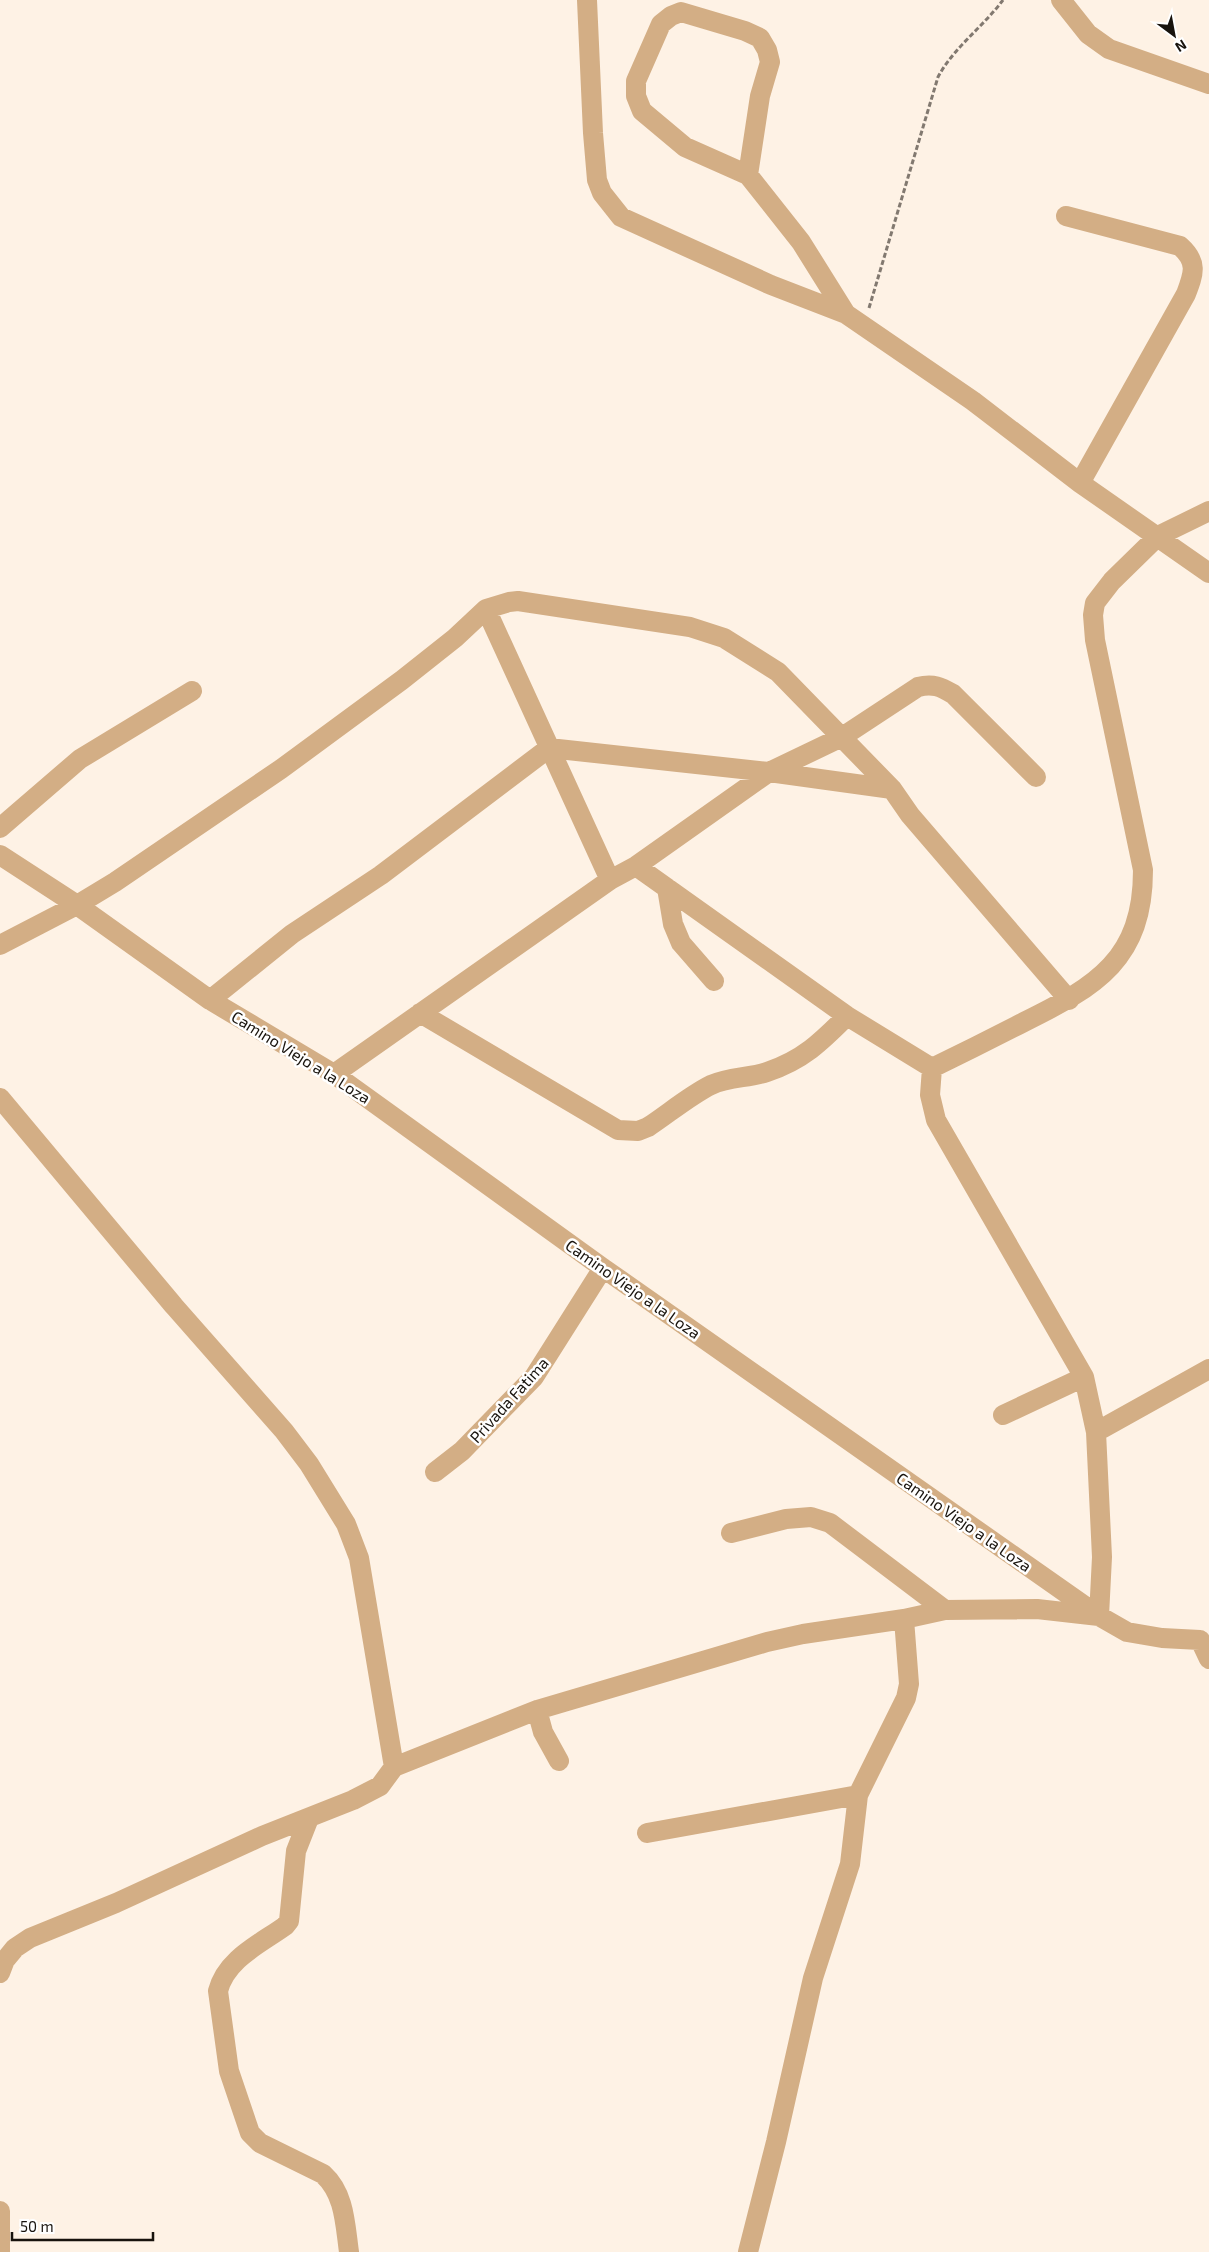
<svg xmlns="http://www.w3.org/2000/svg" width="1209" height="2252" viewBox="0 0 1209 2252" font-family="'Exo 2',sans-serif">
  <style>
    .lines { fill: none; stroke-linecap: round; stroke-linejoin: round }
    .path { stroke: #827970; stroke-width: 3; stroke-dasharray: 5 2.5; stroke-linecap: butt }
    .minor { stroke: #d3ae85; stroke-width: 20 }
    .labels { text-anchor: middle; stroke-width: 5; stroke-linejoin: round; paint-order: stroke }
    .street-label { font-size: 16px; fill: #18130d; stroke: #fff }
  </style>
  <rect width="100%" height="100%" fill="#fef2e5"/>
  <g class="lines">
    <path class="path" d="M869,308L938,77C954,47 983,27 1003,0"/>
    <path class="minor" d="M587,0L593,133L597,180L602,193L621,217L771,285L846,314L973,401L1080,483L1209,573
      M1061,0L1088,34L1109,49L1209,84
      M748,175L760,96L770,62L767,50L760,38L745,31L681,12L671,16L661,24L636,81V96L642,111L685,147L748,175L801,242L846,314
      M1066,216L1180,246C1198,262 1194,273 1186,294L1080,483
      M486,609L610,880
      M0,828L80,759L192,691
      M0,855L77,905L210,1000L334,1074L603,1268L1099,1616L1127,1632L1162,1638L1200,1640
      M667,888L673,924L681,943L714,981
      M0,945L77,905L115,882L281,769L402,680L455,638L486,609L509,602L518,601L690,627L724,638L778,672L892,789L910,815L1069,1000
      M210,1000L292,934L381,875L549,748L769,772L892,789
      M420,1013L618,1130L638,1131L648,1127C668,1114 689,1096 711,1085C729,1077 749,1078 767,1072C803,1060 821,1042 847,1016
      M932,1068C963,1053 993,1038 1024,1022C1097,986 1143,959 1143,870L1095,640L1093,615L1095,603L1112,581L1158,536L1209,511
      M334,1074L610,880L636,866L769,772L842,737L918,687C933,683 941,687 953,694L1036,777
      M0,1098L174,1306L284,1431L309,1464L346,1524L359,1558L394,1767
      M1003,1415L1084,1377
      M1096,1432L1209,1369
      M435,1472L462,1451L534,1377L603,1268
      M731,1533L786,1519L811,1517L830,1523L945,1610
      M1200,1640L1209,1659
      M537,1710L543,1732L559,1761
      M309,1818L296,1851L289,1921L285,1926C260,1944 226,1959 218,1991L229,2071L250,2133L260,2143L323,2174C345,2194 345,2224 349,2252
      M647,1833L858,1795
      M0,1973L5,1960L15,1948L30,1938L116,1903L262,1836L353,1800L380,1786L394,1767L537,1710L767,1642L803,1634L904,1619L945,1610L1037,1609L1099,1616L1102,1557L1096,1432L1084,1377L936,1120L930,1095L932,1068L847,1016L636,866
      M0,2211V2252
      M748,2252L776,2142L813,1978L850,1864L858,1795L906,1698L909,1684L904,1619"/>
  </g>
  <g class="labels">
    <g class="street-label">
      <text transform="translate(301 1057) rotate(32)" y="6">Camino Viejo a la Loza</text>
      <text transform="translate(633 1289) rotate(35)" y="6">Camino Viejo a la Loza</text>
      <text transform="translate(509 1400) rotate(-48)" y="6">Privada Fatima</text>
      <text transform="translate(964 1522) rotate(35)" y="6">Camino Viejo a la Loza</text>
    </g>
  </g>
  <g transform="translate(1174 35) rotate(148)" stroke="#ffffff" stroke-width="4" paint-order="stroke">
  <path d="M0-4L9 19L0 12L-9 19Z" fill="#18130d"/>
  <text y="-8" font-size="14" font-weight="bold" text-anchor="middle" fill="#18130d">N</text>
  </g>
  <path d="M12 2232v8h141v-8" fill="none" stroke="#18130d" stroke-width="2.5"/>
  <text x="20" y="2232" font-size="15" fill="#18130d" stroke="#ffffff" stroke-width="4" paint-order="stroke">50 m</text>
</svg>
